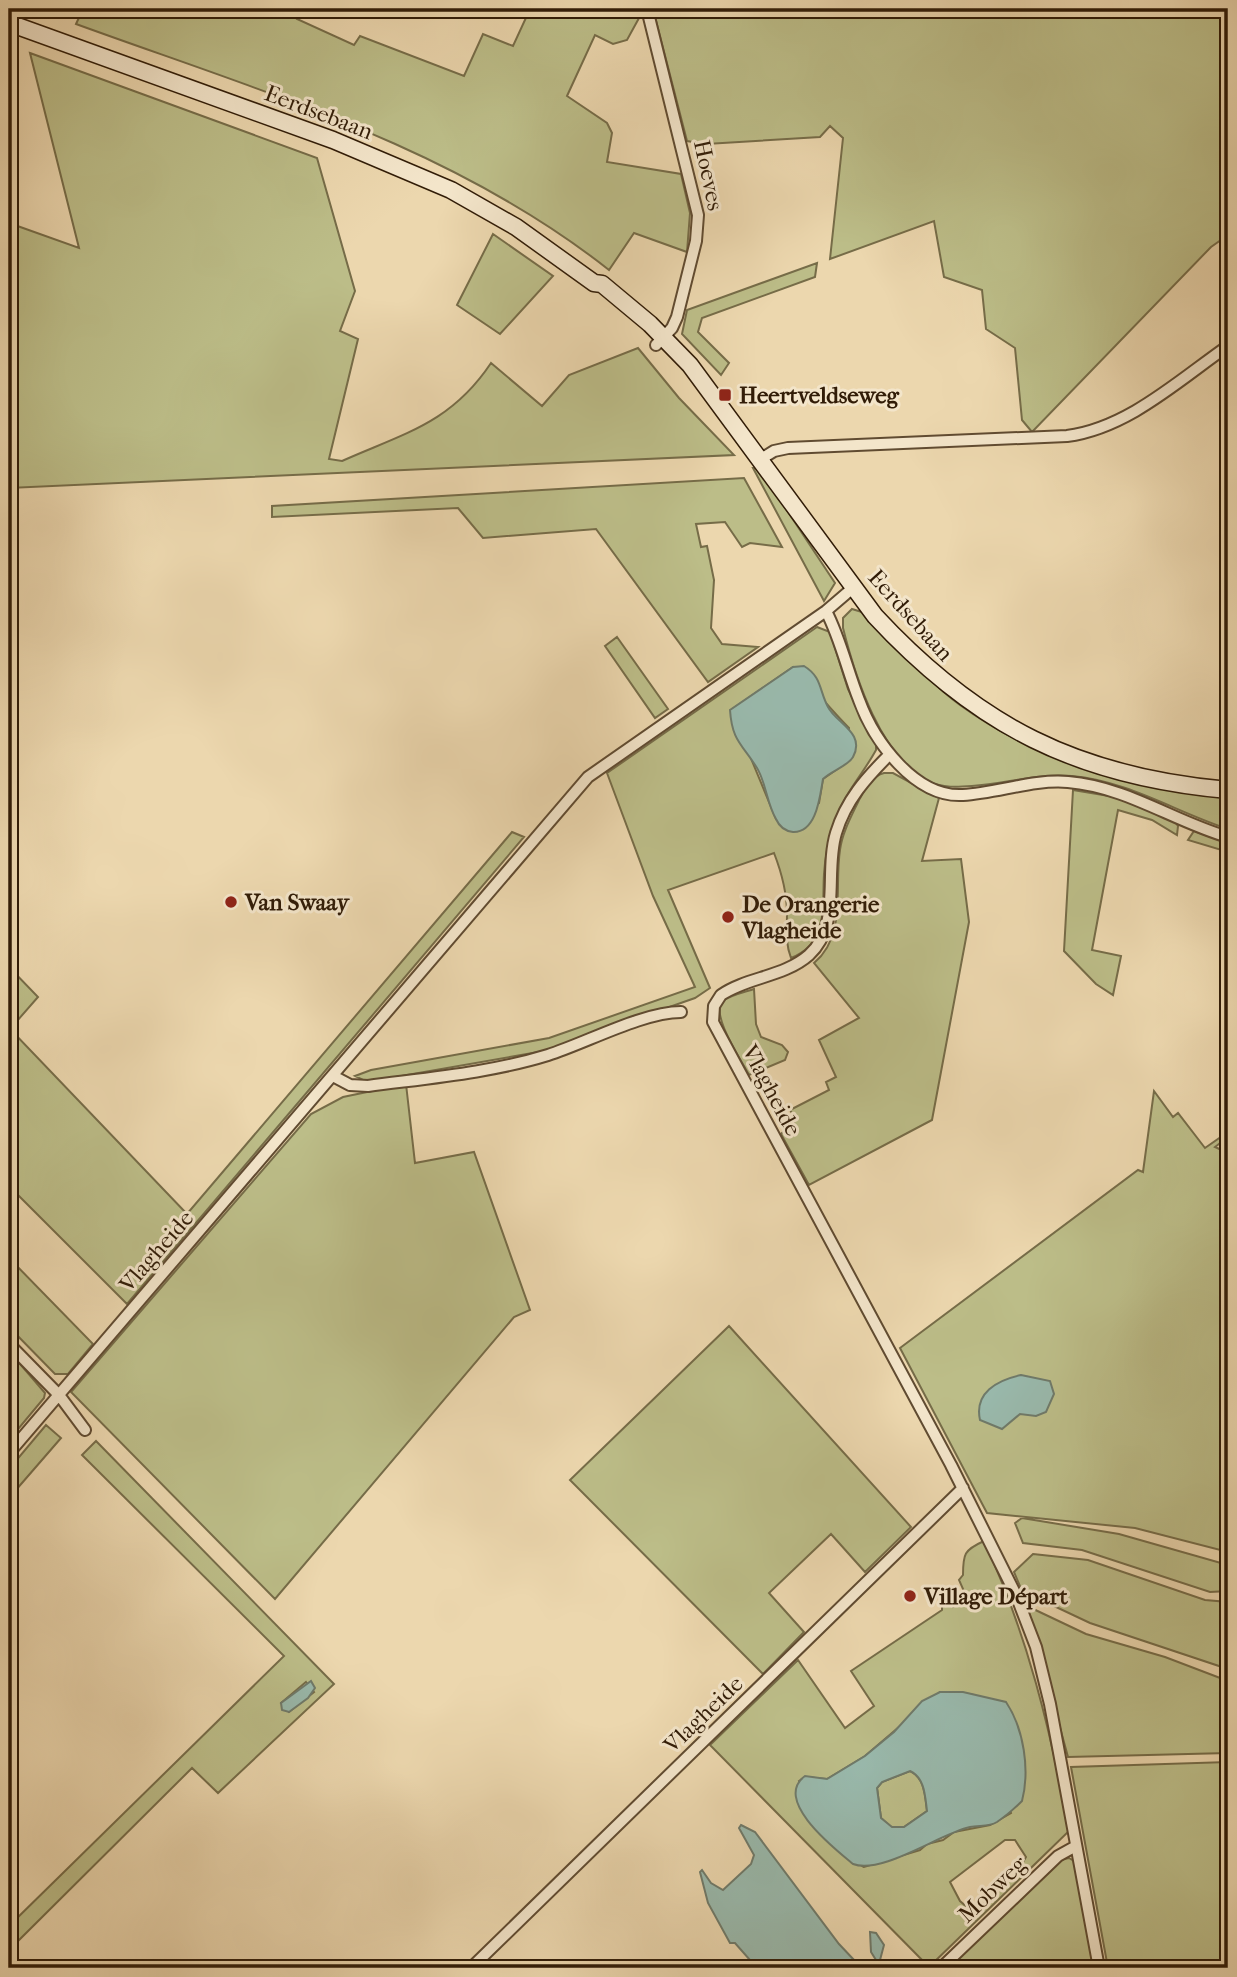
<svg xmlns="http://www.w3.org/2000/svg" width="1237" height="1977" viewBox="0 0 1237 1977" font-family="'IM FELL French Canon',serif">
  <style>
    .green { fill: #bcbd88; stroke: #766c48; stroke-width: 2; fill-rule: evenodd }
    .water { fill: #99b9ac; stroke: #6f7a6a; stroke-width: 2; fill-rule: evenodd }
    .lines { fill: none; stroke-linecap: round; stroke-linejoin: round }
    .minor-casing { stroke: #604b31; stroke-width: 14 }
    .secondary-casing { stroke: #311c07; stroke-width: 19 }
    .minor { stroke: #f3e5ca; stroke-width: 10 }
    .secondary { stroke: #f3e5ca; stroke-width: 16 }
    .poi-dot { fill: #8f2418; stroke: #f3e5ca; stroke-width: 2.5 }
    .labels { text-anchor: middle; stroke-width: 6; stroke-linejoin: round; paint-order: stroke }
    .street-label { font-size: 23px; fill: #311c07; stroke: #f3e5ca }
    .poi-label { font-size: 23px; font-weight: bold; fill: #311c07; stroke: #f3e5ca; text-anchor: start }
  </style>
  <rect width="100%" height="100%" fill="#ecd7ae"/>
  <filter id="stains"><feTurbulence type="fractalNoise" baseFrequency=".00286" numOctaves="4"/><feColorMatrix values="0 0 0 0 .2 0 0 0 0 .09 0 0 0 0 .02 0 0 0 .5 -.17"/></filter>
  <radialGradient id="worn" r=".72"><stop offset=".6" stop-color="#630" stop-opacity="0"/><stop offset="1" stop-color="#630" stop-opacity=".3"/></radialGradient>
  <path class="green" d="M83,9H301L297,19L354,45L360,36L464,76L483,34L513,46L530,9H637L639,18L627,40L613,44L595,35L567,96L607,123L612,133L607,162L681,174L690,213L687,252L634,233L609,270C454,147 260,91 76,24Z
    M653,9H1228V235L1211,247L1032,432L1022,420L1015,348L986,329L982,290L944,277L934,221L830,259L843,138L830,126L820,137L706,144L687,141Z
    M30,53L317,158L355,291L340,331L358,339L329,459L342,461C405,433 451,423 491,363L542,406L569,375L638,348L679,398L734,455L9,488V223L79,248Z
    M493,234L553,276L500,334L457,305Z
    M817,263L815,277L702,318L698,332L729,363L721,375L682,334L687,310Z
    M753,468H759L835,583L824,601Z
    M744,478L782,547L750,543L742,547L725,522L696,524L701,547L707,546L714,580L711,628L722,644L758,647L708,682L596,529L483,538L458,508L272,517V506Z
    M852,609L865,613C896,643 925,679 960,705C1040,763 1132,787 1228,797V829C1176,812 1128,781 1072,776C1038,773 1006,784 972,786C958,787 942,788 930,782C881,759 855,676 843,628V618Z
    M817,627L830,632L848,689L876,743V750C863,774 844,794 835,821C829,838 825,856 824,874C822,908 829,943 791,958C785,942 787,931 787,914C787,894 781,871 774,853L668,890L710,988L695,998L544,1051L367,1082L355,1076L371,1070L549,1038L695,987L653,896L607,773ZM793,667C814,688 829,708 849,728L846,763L823,779L819,803L776,819L731,710Z
    M617,637L668,709L655,718L605,646Z
    M884,773H893L939,798L922,861L961,859L969,922L932,1120L809,1185L781,1134L796,1120L790,1110L829,1090L826,1082L836,1077L819,1040L859,1018L814,963C847,936 834,887 840,850C842,833 852,815 859,800C866,788 870,777 884,773Z
    M1073,790L1121,798L1173,819L1178,826L1177,835L1152,820L1118,810L1092,950L1121,956L1113,995L1096,984L1064,951Z
    M1194,831L1228,843V852L1188,840Z
    M512,832L524,837L127,1304L9,1186V1006L17,996L9,987V967L38,997L10,1029L187,1214Z
    M754,989L756,1024L761,1037L782,1045L788,1052L785,1060L749,1075C742,1061 709,1013 723,1001C730,995 745,992 754,989Z
    M406,1084L415,1163L474,1152L530,1310L514,1317L275,1599L71,1392L311,1114L343,1097Z
    M1154,1091L1173,1117L1178,1113L1205,1148L1228,1132V1137L1215,1147L1228,1153V1552L1135,1528L987,1513L900,1348L1138,1170L1143,1172Z
    M9,1258L93,1344L68,1374H55L9,1327Z
    M729,1326L911,1527L865,1572L831,1534L769,1593L804,1632L763,1674L570,1480Z
    M9,1351L45,1393L44,1398L9,1440Z
    M46,1425L61,1438L9,1498V1469Z
    M96,1441L334,1684L218,1793L192,1768L9,1950V1926L284,1656L82,1455ZM306,1682L314,1692L289,1712L281,1703Z
    M1022,1518L1119,1534L1228,1565V1591L1210,1592L1082,1550L1023,1543L1015,1523Z
    M984,1541C1027,1633 1051,1731 1069,1831L929,1967L710,1745L798,1660L845,1728L874,1706L851,1671L942,1610V1605L948,1600L953,1607L967,1598L959,1580L963,1575C963,1554 964,1550 984,1541ZM940,1692L974,1695L1011,1813L990,1825L954,1832L943,1840L927,1844L920,1850L864,1867C821,1844 817,1823 799,1781L805,1777L827,1779L865,1756ZM1005,1840H1015L1026,1857L1020,1867L978,1908H968L960,1901L950,1882Z
    M1033,1554L1088,1560L1205,1600L1228,1602V1669L1090,1623L1022,1591L1014,1572Z
    M1027,1606L1086,1634L1165,1657L1228,1681V1753L1068,1757Z
    M1228,1762V1968H1108L1071,1767Z
    M910,1771C925,1778 925,1796 927,1811L904,1827L892,1828L881,1818L877,1788L882,1782Z
    M1069,1858L1074,1861L1094,1968H942L1060,1860Z"/>
  <path class="water" d="M804,666C822,677 819,690 828,707C836,723 866,733 853,757C848,766 831,771 823,779C820,795 817,833 793,832C785,831 779,826 776,819C767,804 766,783 757,768C742,744 732,741 730,710L793,667Z
    M1021,1375L1050,1381L1054,1394L1046,1412L1036,1416L1020,1414L1002,1429L980,1420C974,1393 997,1380 1021,1375Z
    M311,1681L315,1688L308,1698L289,1712L282,1710L281,1703Z
    M940,1692H963L1006,1702C1024,1729 1030,1770 1022,1801C1014,1809 1006,1816 997,1822C989,1827 979,1825 970,1827C941,1833 882,1875 853,1864C835,1849 772,1800 805,1776L827,1779L865,1756L894,1732L922,1701ZM910,1771C925,1778 925,1796 927,1811L904,1827H892L881,1818L877,1788L882,1782Z
    M741,1825L755,1832L839,1944L856,1962L855,1966L757,1968L735,1943H730L708,1903L700,1872L702,1870L711,1883L723,1890L751,1864L754,1855L739,1828Z
    M870,1932L876,1933L884,1945L880,1960H876L871,1952Z"/>
  <g class="lines">
    <defs>
      <path id="minor" d="M647,9L698,215L696,241L677,317L672,328L656,345
        M761,459L774,451L788,448L1067,436C1128,428 1179,380 1228,346
        M826,611C841,640 847,670 859,700C874,741 915,798 963,795C998,793 1033,779 1068,782C1127,787 1173,821 1228,837
        M890,754C866,778 846,800 836,833C824,872 842,925 809,955C784,977 747,977 721,995L714,1006L713,1022L951,1465L1016,1595L1036,1647L1050,1704L1099,1968
        M333,1076L350,1085L368,1086C428,1078 490,1073 548,1055C586,1043 643,1012 681,1012
        M9,1344L59,1395L85,1430
        M9,1453L588,777L826,611L854,587
        M471,1968L963,1488
        M941,1968L1058,1856L1076,1846"/>
      <path id="secondary" d="M9,23L333,140L451,190L516,227L594,283L602,284L650,324L690,365L875,616C977,726 1078,777 1228,790"/>
    </defs>
    <use href="#minor" class="minor-casing"/>
    <use href="#secondary" class="secondary-casing"/>
    <use href="#minor" class="minor"/>
    <use href="#secondary" class="secondary"/>
  </g>
  <g class="poi-dot">
    <rect x="718" y="388" width="14" height="14" rx="3.5"/>
    <circle cx="231" cy="902" r="7"/>
    <circle cx="728" cy="917" r="7"/>
    <circle cx="910" cy="1596" r="7"/>
  </g>
  <g class="labels">
    <g class="street-label">
      <text transform="translate(319 112) rotate(21)" y="8">Eerdsebaan</text>
      <text transform="translate(709 175) rotate(78)" y="8">Hoeves</text>
      <text transform="translate(911 615) rotate(48)" y="8">Eerdsebaan</text>
      <text transform="translate(772 1090) rotate(62)" y="8">Vlagheide</text>
      <text transform="translate(156 1251) rotate(-49)" y="8">Vlagheide</text>
      <text transform="translate(703 1714) rotate(-44)" y="8">Vlagheide</text>
      <text transform="translate(992 1889) rotate(-44)" y="8">Mobweg</text>
    </g>
    <g class="poi-label">
      <text x="739" y="403">Heertveldseweg</text>
      <text x="245" y="910">Van Swaay</text>
      <text x="742" y="912">De Orangerie<tspan x="742" dy="26">Vlagheide</tspan></text>
      <text x="924" y="1604">Village Départ</text>
    </g>
  </g>
  <rect width="1237" height="1977" fill="none" stroke="#ecd7ae" stroke-width="35"/>
  <rect x="10" y="10" width="1216" height="1956" fill="none" stroke="#311c07" stroke-width="3.5"/>
  <rect x="18" y="18" width="1202" height="1942" fill="none" stroke="#311c07" stroke-width="2"/>
  <rect width="100%" height="100%" filter="url(#stains)"/>
  <rect width="100%" height="100%" fill="url(#worn)"/>
</svg>
